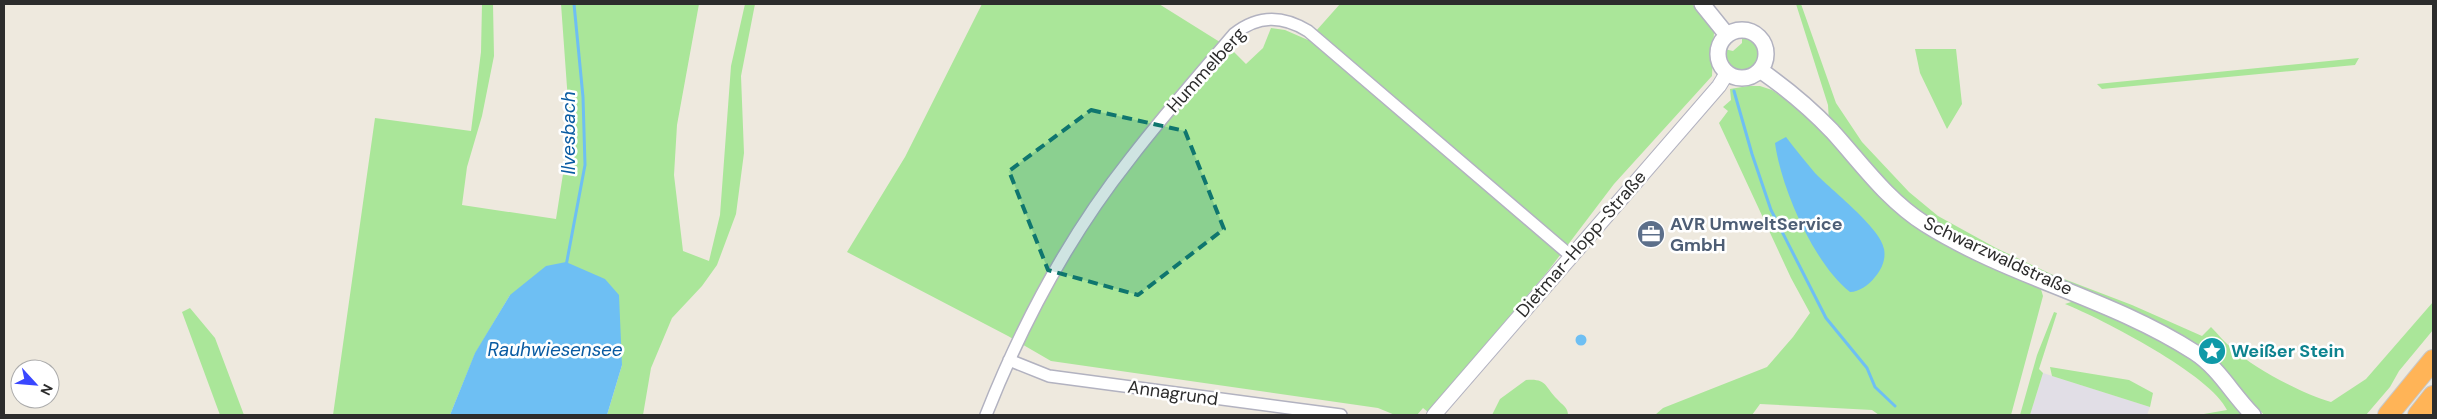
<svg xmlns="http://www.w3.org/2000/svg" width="2437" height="419" viewBox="0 0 2437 419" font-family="'DM Sans',sans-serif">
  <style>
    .industrial { fill: #e1dee6 }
    .green { fill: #aae699 }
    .water { fill: #6ebff3 }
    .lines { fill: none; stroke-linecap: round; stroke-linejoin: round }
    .stream { stroke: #6ebff3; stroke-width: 3 }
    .minor-casing { stroke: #b2b2c0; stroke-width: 14 }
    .tertiary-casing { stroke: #b2b2c0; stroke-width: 16 }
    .secondary-casing { stroke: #b2b2c0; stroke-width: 18 }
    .motorway-casing { stroke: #c8c8c8; stroke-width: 22 }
    .minor { stroke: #fff; stroke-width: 11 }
    .tertiary { stroke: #fff; stroke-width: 14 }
    .secondary { stroke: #fff; stroke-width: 15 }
    .motorway { stroke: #ffb457; stroke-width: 20 }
    .marked { fill: #0f766e; fill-opacity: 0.2; stroke: #0f766e; stroke-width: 4; stroke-dasharray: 10 6; stroke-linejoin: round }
    .labels { text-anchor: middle; stroke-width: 5; stroke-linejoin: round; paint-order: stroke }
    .street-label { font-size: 18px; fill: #2c2c2c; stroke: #fff }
    .service-label { font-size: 18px; font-weight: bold; fill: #4e5e75; stroke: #fff; text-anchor: start }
    .culture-label { font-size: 18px; font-weight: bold; fill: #0d838f; stroke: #fff; text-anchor: start }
    .water-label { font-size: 19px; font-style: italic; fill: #095ba2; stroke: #fff }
  </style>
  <rect width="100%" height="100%" fill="#eee9de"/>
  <path class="industrial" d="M2043,373L2150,407L2147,415H2030Z"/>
  <path class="green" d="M482,4H493L494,56L482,116L467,167L462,205L556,219L570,129L561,4H699L677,125L674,175L683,251L709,261L720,215L731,66L745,4H755L741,76L744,153L736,214L717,265L702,286L672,318L651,368L643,415H607L622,365L510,295L475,354L450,415H333L375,118L471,131L481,52Z
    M982,4H1159L1231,49L1246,64L1263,48L1271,28L1285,30L1308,40L1340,4H1692L1714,32L1712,76L1614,184L1548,271L1428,412L1423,408L1417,415H1395L1378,408L1051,361L1008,336L847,252L905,157Z
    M1796,4H1801L1836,103L1862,142L1909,192L1938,216L1996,248L2051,274L2132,305L2202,336L2211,327C2218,334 2225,343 2233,349C2255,369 2303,394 2331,402L2366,379L2433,302V330L2399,371L2390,387L2366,415H2264L2228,374L1945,231L1901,200L1829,122L1828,105Z
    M1742,35L1756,39L1762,52C1761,70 1743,79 1729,67L1724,59V49L1733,51L1742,43Z
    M1915,49H1956L1962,104L1947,129L1920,73Z
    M2359,58L2355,65L2102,89L2097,84Z
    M1748,86H1760L1772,90L1807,114L1884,197L2040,286L2043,296L2011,415H1879L1872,410L1760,404L1752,415H1655L1663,408L1767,367L1793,337L1810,313L1791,278L1719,123L1728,111L1723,107L1731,100L1730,89Z
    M2077,300L2191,357L2211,375L2244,415H2198L2227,410C2211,375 2102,319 2065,304Z
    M190,308L215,338L244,415H220L182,312Z
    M2054,312L2057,313L2039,369L2043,373L2030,415H2020L2037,355Z
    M2050,367L2129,380L2153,393L2150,407L2052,376Z
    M1526,380C1547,378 1545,387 1557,399C1562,405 1568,407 1568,415H1492L1500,399Z"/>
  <path class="water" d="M1786,137C1795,149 1805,161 1815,173C1830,189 1881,228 1884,249C1886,259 1882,269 1875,277C1869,285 1859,292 1850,292C1814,264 1781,188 1775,143Z
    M566,262L605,279L619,295L622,365L607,415H450L475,353L510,295L546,266Z
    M1575.5 340a5.5 5.5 0 1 1 11 0a5.5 5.5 0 1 1-11 0Z"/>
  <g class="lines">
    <path class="stream" d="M1734,91L1752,154L1771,210L1826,318L1867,368L1875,387L1895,406
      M566,266L585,165L583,97L574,4"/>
    <defs>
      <path id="minor" d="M1009,360L1049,376L1341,415
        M986,415C1022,324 1069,236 1130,159C1163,116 1199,75 1234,34C1258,15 1282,15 1308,31L1571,256"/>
      <path id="tertiary" d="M1434,415L1719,86L1727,73"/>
      <path id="secondary" d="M1702,4L1727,35
        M1718 54a24 24 0 1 1 48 0a24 24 0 1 1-48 0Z
        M1760,70C1786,88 1810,108 1832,131C1862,164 1887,200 1925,224C2009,277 2110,298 2194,352C2219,368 2232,394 2253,415"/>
      <path id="motorway" d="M2388,415L2433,360
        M2418,415L2433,396"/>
    </defs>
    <use href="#minor" class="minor-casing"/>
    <use href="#tertiary" class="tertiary-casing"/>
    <use href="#secondary" class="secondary-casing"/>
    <use href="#motorway" class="motorway-casing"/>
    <use href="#minor" class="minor"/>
    <use href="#tertiary" class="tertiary"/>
    <use href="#secondary" class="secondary"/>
    <use href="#motorway" class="motorway"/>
  </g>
  <path class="marked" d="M1091,110L1185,131L1224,229L1138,295L1048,270L1009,171Z"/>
  <defs>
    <symbol id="office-disc" viewBox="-11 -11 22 22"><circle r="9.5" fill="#5c6f8a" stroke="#fff"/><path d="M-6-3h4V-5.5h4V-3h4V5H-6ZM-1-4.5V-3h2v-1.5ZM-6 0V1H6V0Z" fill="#fff"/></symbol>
    <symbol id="sight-disc" viewBox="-11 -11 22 22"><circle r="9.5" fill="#0f9aa8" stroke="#fff"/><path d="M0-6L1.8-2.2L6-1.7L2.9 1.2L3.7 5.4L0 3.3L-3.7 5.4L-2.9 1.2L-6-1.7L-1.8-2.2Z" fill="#fff"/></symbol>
  </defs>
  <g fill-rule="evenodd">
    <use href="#office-disc" x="1635" y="218" width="32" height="32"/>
    <use href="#sight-disc" x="2196" y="335" width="32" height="32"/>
  </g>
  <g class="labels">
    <g class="street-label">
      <text transform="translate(1206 70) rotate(-48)" y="6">Hummelberg</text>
      <text transform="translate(1581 244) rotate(-49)" y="6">Dietmar-Hopp-Straße</text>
      <text transform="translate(1998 256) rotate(25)" y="6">Schwarzwaldstraße</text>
      <text transform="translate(1173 393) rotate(8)" y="6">Annagrund</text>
    </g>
    <g class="service-label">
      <text x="1670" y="230">AVR UmweltService<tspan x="1670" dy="21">GmbH</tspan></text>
    </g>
    <g class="culture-label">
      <text x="2231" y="357">Weißer Stein</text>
    </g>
    <g class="water-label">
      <text transform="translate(568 133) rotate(-90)" y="7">Ilvesbach</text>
      <text x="555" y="356">Rauhwiesensee</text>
    </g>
  </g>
  <rect width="2437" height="419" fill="none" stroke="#2c2c2c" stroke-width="10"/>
  <g transform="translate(35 384) rotate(116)"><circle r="24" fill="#ffffff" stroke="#ababab"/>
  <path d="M0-4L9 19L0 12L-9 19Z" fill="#3947ff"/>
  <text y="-8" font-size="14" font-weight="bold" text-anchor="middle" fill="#2c2c2c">N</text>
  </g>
</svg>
